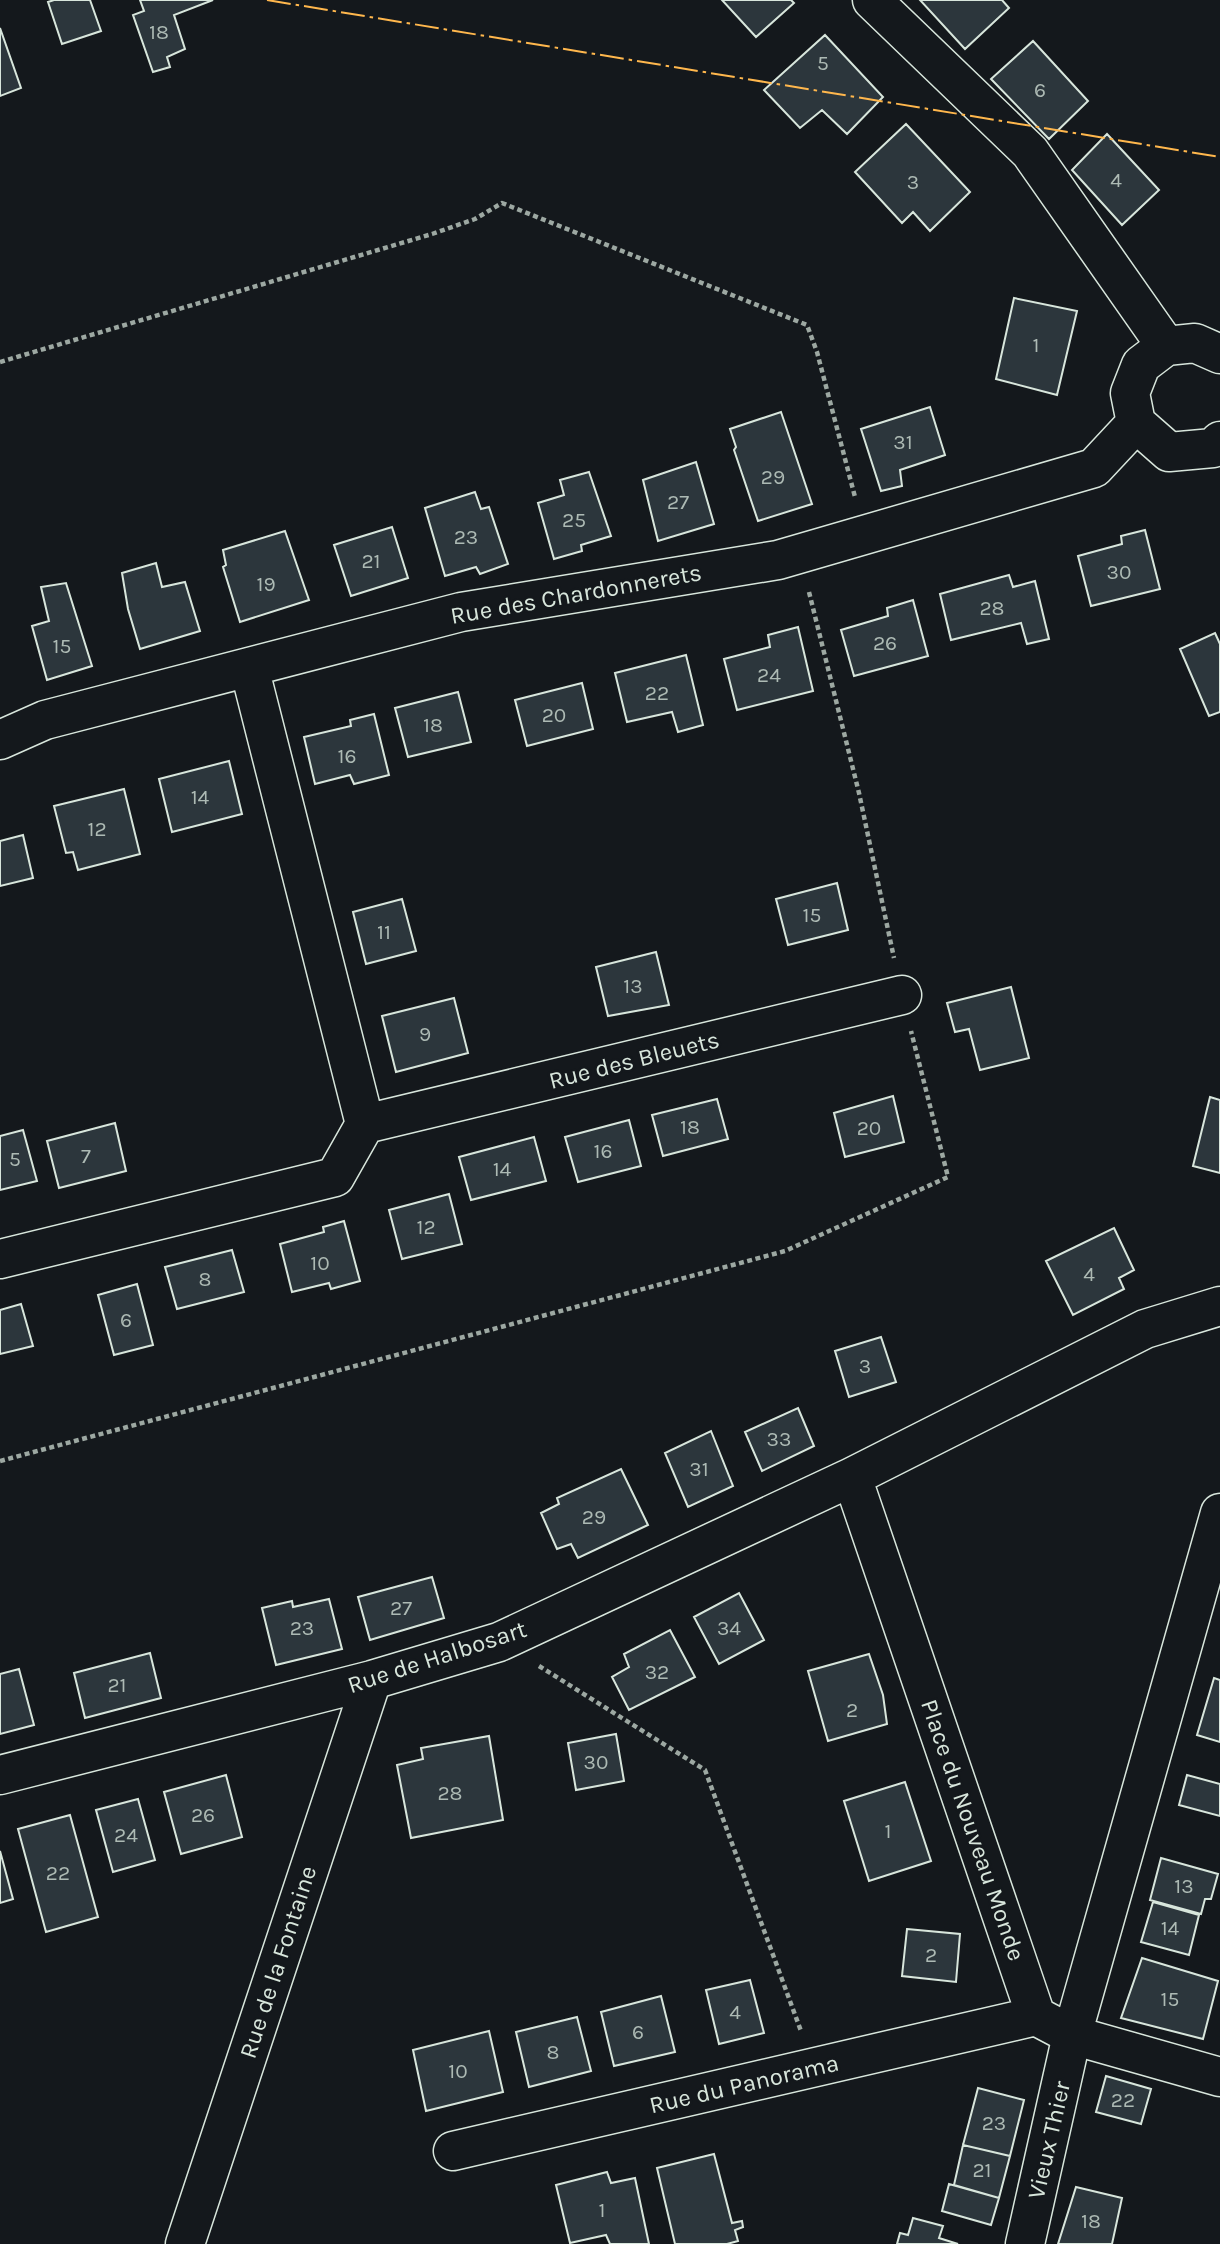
<svg xmlns="http://www.w3.org/2000/svg" width="1220" height="2244" viewBox="0 0 1220 2244" font-family="Karla,sans-serif">
  <style>
    .building { fill: #2c363c; stroke: #d8e6dc; stroke-width: 2 }
    .lines { fill: none; stroke-linecap: round; stroke-linejoin: round }
    .minor-casing { stroke: #d8e6dc; stroke-width: 41 }
    .path { stroke: #9da8a2; stroke-width: 4.5; stroke-dasharray: 5 3.5; stroke-linecap: butt }
    .minor { stroke: #14181c; stroke-width: 38 }
    .power { stroke: #ffb74d; stroke-width: 2; stroke-dasharray: 24 5 3.5 5; stroke-linecap: butt }
    .labels { text-anchor: middle; stroke-width: 5; stroke-linejoin: round; paint-order: stroke }
    .number-label { font-size: 21px; fill: #adbab4 }
    .street-label { font-size: 24px; fill: #d8e6dc; stroke: #14181c }
  </style>
  <rect width="100%" height="100%" fill="#14181c"/>
  <path class="building" d="M54,0H90L101,31L62,44L48,2Z
    M140,0H213L174,15L185,49L167,57L170,67L153,72L133,15L144,11Z
    M722,0H791L794,3L756,37Z
    M920,0H1002L1009,8L965,49Z
    M0,28L21,88L0,96Z
    M825,35L883,97L847,134L822,110L800,128L764,90Z
    M1033,41L1088,101L1049,139L991,79Z
    M906,124L970,192L930,231L913,212L902,223L855,172Z
    M1107,134L1159,190L1122,225L1072,170Z
    M1014,298L1077,311L1057,395L996,379Z
    M930,407L945,455L900,470L902,486L881,491L861,429Z
    M781,412L812,504L758,521L734,450L736,447L730,429Z
    M696,462L714,524L658,541L643,480Z
    M589,472L611,536L581,545L582,551L554,559L538,503L564,495L560,480Z
    M475,492L481,509L489,507L508,564L480,574L476,567L445,576L425,508Z
    M392,527L408,578L351,596L334,545Z
    M1145,530L1160,589L1091,606L1078,556L1122,544L1121,536Z
    M285,531L309,600L240,622L223,567L226,565L223,550Z
    M156,563L162,587L185,582L200,631L140,649L128,609L122,573Z
    M1009,575L1013,587L1035,581L1049,639L1027,644L1021,623L951,640L940,594Z
    M66,583L92,666L47,680L32,626L49,621L41,587Z
    M913,600L928,656L854,676L841,630L888,616L887,608Z
    M798,627L813,691L737,710L724,659L770,647L768,635Z
    M1215,633L1220,644V712L1209,716L1180,649Z
    M686,655L703,725L678,732L672,712L627,722L615,673Z
    M582,683L593,729L527,746L515,700Z
    M458,692L471,742L408,757L395,708Z
    M374,714L389,775L354,784L350,775L315,784L304,737L351,726L350,720Z
    M229,761L242,814L172,832L159,779Z
    M124,789L140,854L78,870L73,852L66,853L54,806Z
    M23,835L33,878L0,886V841Z
    M837,883L848,930L788,945L776,899Z
    M402,899L416,951L366,964L353,912Z
    M656,952L669,1005L608,1016L596,967Z
    M1011,987L1029,1058L980,1070L969,1029L955,1032L947,1003Z
    M454,998L468,1053L396,1072L382,1016Z
    M893,1096L904,1142L845,1157L834,1113Z
    M1210,1097L1220,1100V1173L1193,1166Z
    M717,1099L728,1139L663,1156L652,1115Z
    M629,1120L641,1166L578,1182L565,1137Z
    M115,1123L126,1171L59,1188L47,1141Z
    M23,1130L37,1181L0,1190V1136Z
    M534,1137L546,1181L471,1200L459,1157Z
    M449,1194L462,1244L402,1259L389,1210Z
    M344,1221L360,1281L331,1289L329,1283L292,1292L280,1244L324,1232L323,1227Z
    M1114,1228L1134,1270L1119,1278L1124,1289L1073,1315L1046,1261Z
    M232,1250L244,1292L177,1309L165,1267Z
    M137,1284L153,1345L114,1355L98,1295Z
    M21,1304L33,1346L0,1354V1310Z
    M881,1337L896,1382L849,1397L835,1351Z
    M798,1408L814,1446L762,1471L745,1432Z
    M711,1431L733,1486L688,1507L665,1453Z
    M621,1469L648,1525L578,1558L571,1544L557,1549L541,1513L559,1504L557,1498Z
    M432,1577L444,1618L370,1640L358,1597Z
    M739,1593L764,1640L719,1664L694,1617Z
    M329,1599L342,1649L276,1665L262,1608L292,1601L293,1607Z
    M670,1630L695,1677L629,1710L612,1677L629,1667L624,1654Z
    M150,1653L161,1698L85,1718L74,1673Z
    M869,1654L883,1695L887,1724L828,1741L808,1671Z
    M19,1669L34,1725L0,1734V1674Z
    M1214,1678L1220,1680V1742L1197,1735Z
    M616,1734L624,1781L576,1790L568,1743Z
    M489,1736L503,1820L411,1838L397,1765L423,1759L421,1748Z
    M226,1775L242,1837L181,1854L164,1792Z
    M1187,1775L1220,1784V1816L1179,1805Z
    M905,1782L931,1861L869,1881L844,1801Z
    M138,1799L155,1860L113,1872L96,1810Z
    M70,1815L98,1917L46,1932L18,1829Z
    M0,1851L13,1899L0,1903Z
    M1161,1858L1218,1874L1211,1899H1205L1201,1914L1150,1900Z
    M1153,1902L1199,1915L1189,1955L1141,1942Z
    M907,1929L960,1934L956,1982L902,1976Z
    M1142,1958L1218,1981L1203,2039L1121,2018Z
    M750,1980L764,2033L719,2044L706,1990Z
    M661,1996L675,2052L614,2066L601,2012Z
    M577,2017L591,2071L529,2087L516,2032Z
    M489,2031L503,2092L426,2111L413,2050Z
    M1106,2076L1151,2089L1141,2124L1096,2112Z
    M978,2088L1024,2100L1010,2156L963,2145Z
    M963,2145L1010,2156L999,2198L954,2185Z
    M714,2154L732,2223L742,2221L743,2227L735,2230L738,2241L727,2244H675L657,2168Z
    M607,2172L611,2183L635,2178L649,2244H610L606,2235L570,2243L556,2185Z
    M949,2184L999,2198L991,2225L942,2211Z
    M1076,2187L1122,2198L1112,2244H1058Z
    M913,2218L943,2226L939,2238L958,2244H897L900,2233L908,2235Z"/>
  <g class="lines">
    <defs>
      <path id="minor" d="M872,0L1030,152L1166,346
        M1220,354L1195,343L1166,346L1141,365L1130,393L1136,423L1169,452L1213,448L1220,441
        M249,667L365,1124L902,995
        M0,740L45,720L461,612L778,560L1094,468L1136,423
        M0,1259L335,1177L365,1124
        M852,1477L1036,2016L1072,2035L1220,2077
        M0,1775L372,1680L499,1642L852,1477L1145,1329L1220,1306
        M453,2151L1036,2016
        M185,2244L372,1680
        M1025,2244L1072,2035L1220,1513"/>
    </defs>
    <use href="#minor" class="minor-casing"/>
    <path class="path" d="M0,362L432,234L475,219L502,203L807,325L817,352L855,497
      M809,592L859,793L894,958
      M0,1461L785,1251L948,1177L911,1031
      M539,1666L705,1770L801,2031"/>
    <use href="#minor" class="minor"/>
    <path class="power" d="M267,0L1220,157"/>
  </g>
  <g class="labels">
    <g class="number-label">
      <text x="159" y="39">18</text>
      <text x="823" y="70">5</text>
      <text x="1040" y="97">6</text>
      <text x="1116" y="187">4</text>
      <text x="913" y="189">3</text>
      <text x="1036" y="352">1</text>
      <text x="903" y="449">31</text>
      <text x="773" y="484">29</text>
      <text x="678" y="509">27</text>
      <text x="574" y="527">25</text>
      <text x="466" y="544">23</text>
      <text x="371" y="568">21</text>
      <text x="1119" y="579">30</text>
      <text x="266" y="591">19</text>
      <text x="992" y="615">28</text>
      <text x="885" y="650">26</text>
      <text x="62" y="653">15</text>
      <text x="769" y="682">24</text>
      <text x="657" y="700">22</text>
      <text x="554" y="722">20</text>
      <text x="433" y="732">18</text>
      <text x="347" y="763">16</text>
      <text x="200" y="804">14</text>
      <text x="97" y="836">12</text>
      <text x="812" y="922">15</text>
      <text x="384" y="939">11</text>
      <text x="633" y="993">13</text>
      <text x="425" y="1041">9</text>
      <text x="690" y="1134">18</text>
      <text x="869" y="1135">20</text>
      <text x="603" y="1158">16</text>
      <text x="86" y="1163">7</text>
      <text x="15" y="1166">5</text>
      <text x="502" y="1176">14</text>
      <text x="426" y="1234">12</text>
      <text x="320" y="1270">10</text>
      <text x="1089" y="1281">4</text>
      <text x="205" y="1286">8</text>
      <text x="126" y="1327">6</text>
      <text x="865" y="1373">3</text>
      <text x="779" y="1446">33</text>
      <text x="699" y="1476">31</text>
      <text x="594" y="1524">29</text>
      <text x="401" y="1615">27</text>
      <text x="302" y="1635">23</text>
      <text x="729" y="1635">34</text>
      <text x="657" y="1679">32</text>
      <text x="117" y="1692">21</text>
      <text x="852" y="1717">2</text>
      <text x="596" y="1769">30</text>
      <text x="450" y="1800">28</text>
      <text x="203" y="1822">26</text>
      <text x="888" y="1838">1</text>
      <text x="126" y="1842">24</text>
      <text x="58" y="1880">22</text>
      <text x="1184" y="1893">13</text>
      <text x="1170" y="1935">14</text>
      <text x="931" y="1962">2</text>
      <text x="1170" y="2006">15</text>
      <text x="735" y="2019">4</text>
      <text x="638" y="2039">6</text>
      <text x="553" y="2059">8</text>
      <text x="458" y="2078">10</text>
      <text x="1123" y="2107">22</text>
      <text x="994" y="2130">23</text>
      <text x="982" y="2177">21</text>
      <text x="602" y="2217">1</text>
      <text x="1091" y="2228">18</text>
    </g>
    <g class="street-label">
      <text transform="translate(576 594) rotate(-10)" y="8">Rue des Chardonnerets</text>
      <text transform="translate(634 1060) rotate(-14)" y="8">Rue des Bleuets</text>
      <text transform="translate(437 1657) rotate(-18)" y="8">Rue de Halbosart</text>
      <text transform="translate(973 1830) rotate(71)" y="8">Place du Nouveau Monde</text>
      <text transform="translate(278 1962) rotate(-72)" y="8">Rue de la Fontaine</text>
      <text transform="translate(744 2084) rotate(-13)" y="8">Rue du Panorama</text>
      <text transform="translate(1049 2140) rotate(-77)" y="8">Vieux Thier</text>
    </g>
  </g>
</svg>
